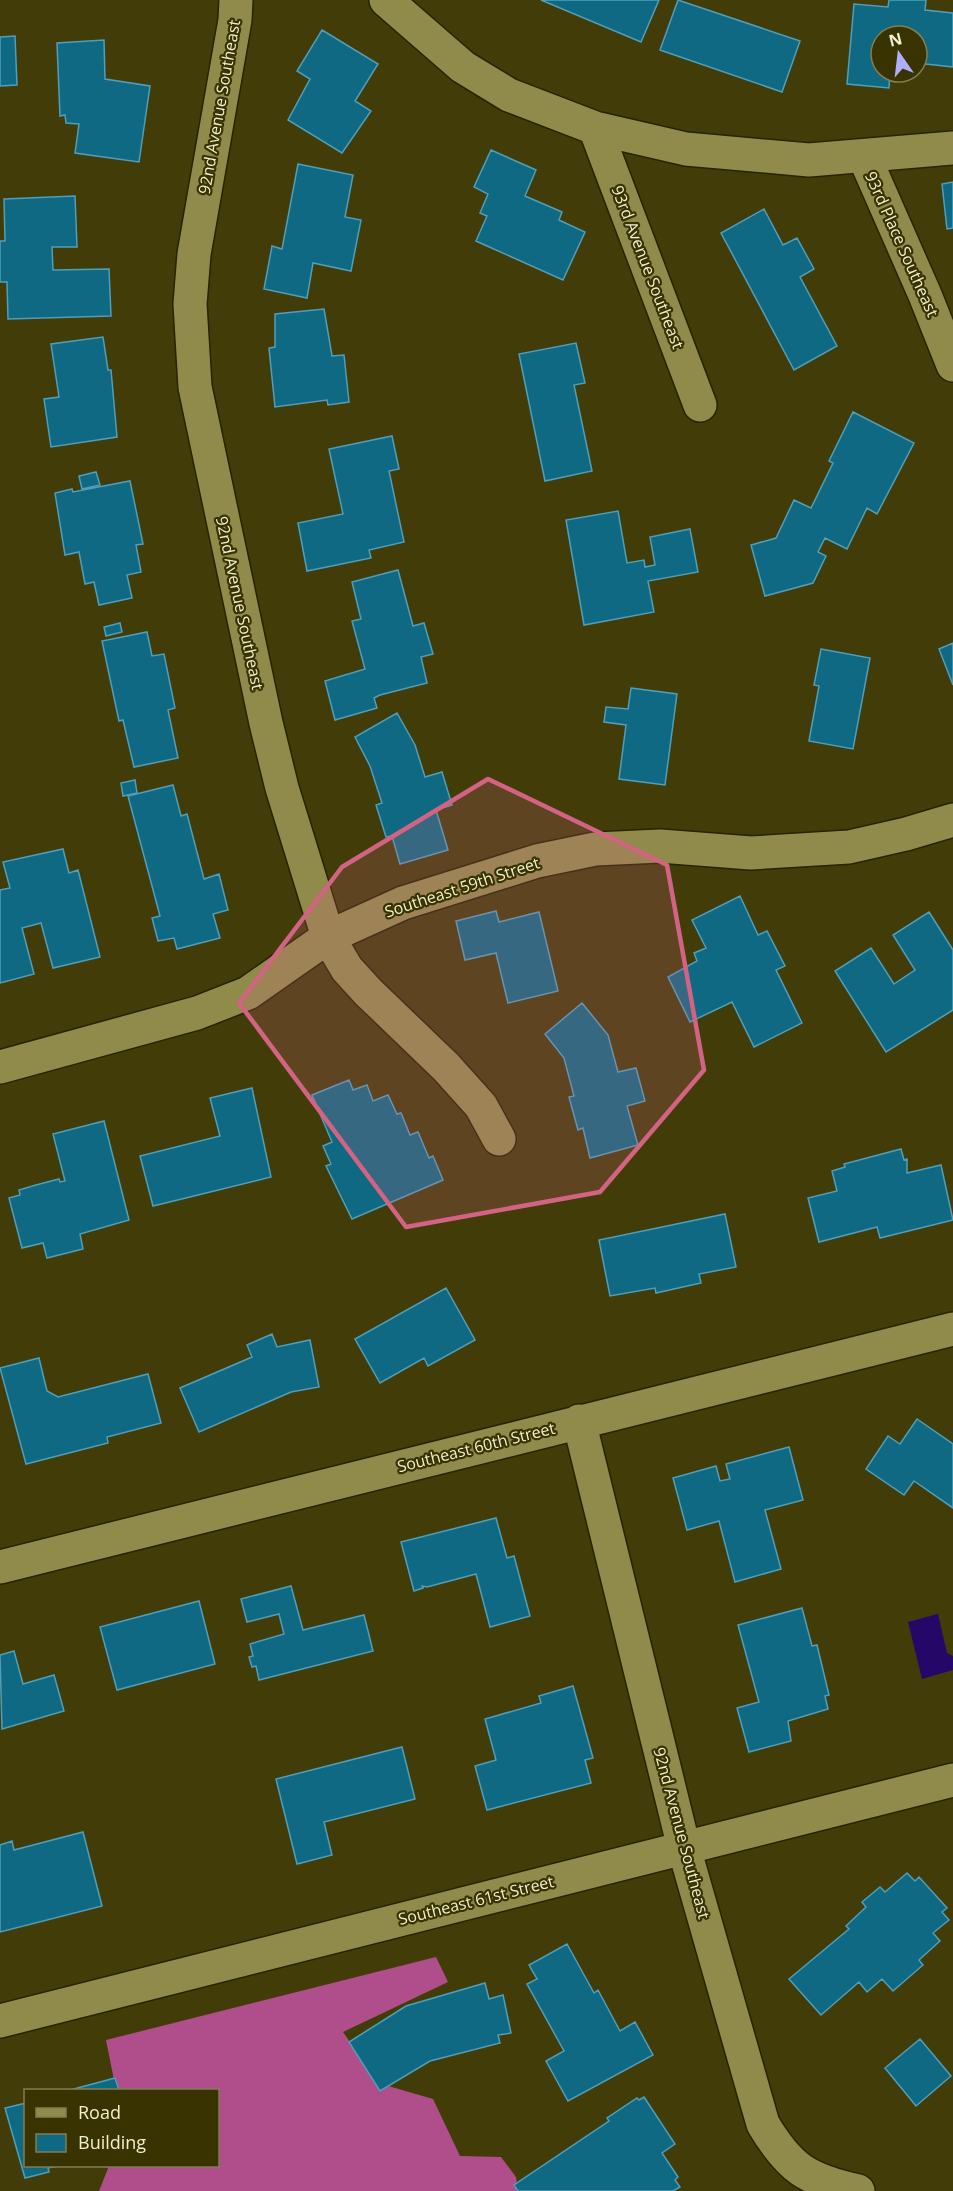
<svg xmlns="http://www.w3.org/2000/svg" width="953" height="2191" viewBox="0 0 953 2191" font-family="'Open Sans',sans-serif">
  <style>
    .forest { fill: #af4e8b }
    .water { fill: #240766 }
    .building { fill: #0f6983; stroke: #509eba; stroke-width: 1.5 }
    .lines { fill: none; stroke-linecap: round; stroke-linejoin: round }
    .street-casing { stroke: #272401; stroke-width: 36 }
    .street { stroke: #908b4a; stroke-width: 33 }
    .marked { fill: #d26383; fill-opacity: 0.2; stroke: #d26383; stroke-width: 4.5; stroke-linejoin: round }
    .labels { text-anchor: middle; stroke-width: 4.5; stroke-linejoin: round; paint-order: stroke }
    .street-label { font-size: 16px; fill: #f1efce; stroke: #383300 }
  </style>
  <rect width="100%" height="100%" fill="#423d08"/>
  <path class="forest" d="M436,1957L448,1982L343,2032L378,2083L433,2099L460,2156L501,2157L516,2177L518,2191H99L109,2166H218V2090H116L106,2040Z"/>
  <path class="water" d="M938,1614L947,1653L953,1656V1670L922,1679L908,1622Z"/>
  <path class="building" d="M541,0H659L641,42Z
    M678,0L800,41L782,92L660,50Z
    M889,0H926L925,10L953,13V67L917,63V36H881V72H890L889,88L847,84L854,4L888,7Z
    M322,30L378,64L355,101L371,111L342,153L288,120L310,79L297,71Z
    M15,36L17,85L0,86V37Z
    M104,40L105,79L150,86L139,162L75,153L79,124L66,123L65,115L60,116L57,43Z
    M491,150L536,170L525,196L562,212L559,220L585,232L563,280L476,241L487,216L480,213L488,194L474,187Z
    M298,164L353,175L345,217L361,220L351,271L313,263L307,298L264,289L272,246L282,249Z
    M953,182V228L947,229L942,184Z
    M75,196L77,247H52L53,270L109,269L111,316L8,319L7,282H0V241H5L4,199Z
    M764,209L783,245L797,238L814,269L800,277L837,346L794,370L721,233Z
    M324,309L332,356L344,355L349,402L328,405L327,400L275,407L269,348L275,347V314Z
    M103,337L108,370H111L117,437L51,447L44,399L59,397L51,344Z
    M576,343L585,383L574,385L592,471L545,481L519,354Z
    M853,412L914,443L877,514L867,508L847,549L825,538L818,552L826,556L813,583L765,596L751,545L776,538L794,500L811,508L833,463L829,461Z
    M392,436L399,469L389,471L404,542L369,550L371,558L307,571L298,523L343,514L329,449Z
    M96,472L100,485L82,489L79,476Z
    M130,481L143,544L136,545L141,572L127,575L132,598L99,605L94,582L85,584L79,552L65,555L55,493L72,489L73,492Z
    M618,511L627,563L644,560L645,567L655,565L650,537L690,529L698,572L648,581L654,612L584,625L566,520Z
    M398,570L413,626L424,623L433,654L421,657L427,683L380,695L374,698L377,708L335,720L325,681L365,669L352,621L361,619L352,582Z
    M120,623L122,632L106,636L104,627Z
    M147,632L152,656L164,654L175,708L168,710L178,758L134,767L123,720L119,721L102,641Z
    M953,643V685L939,649Z
    M821,649L870,658L853,749L809,741L819,686L814,685Z
    M631,688L677,694L665,785L619,779L626,725L604,722L606,707L628,709Z
    M397,713L415,745L425,777L442,772L452,805L436,810L448,850L400,864L392,836L386,837L376,805L382,803L370,766L355,737Z
    M135,780L137,793L123,796L121,783Z
    M173,785L181,816L187,814L204,879L219,874L228,910L213,914L220,938L177,949L174,938L158,941L152,918L160,916L128,796Z
    M63,849L69,873L78,870L100,957L53,968L41,923L22,928L34,974L0,983V890L10,888L3,862Z
    M740,896L758,935L767,931L785,966L776,970L802,1023L754,1047L732,1002L690,1022L668,977L697,961L694,953L706,948L692,920Z
    M496,911L499,922L539,912L558,991L508,1003L496,953L465,960L456,921Z
    M929,912L953,950V1010L886,1052L835,971L871,948L894,984L915,970L893,935Z
    M582,1003L608,1035L618,1072L636,1068L645,1101L627,1106L638,1145L590,1158L583,1128L578,1130L569,1097L574,1096L564,1058L545,1034Z
    M349,1080L353,1090L367,1085L373,1101L388,1095L397,1114L401,1113L410,1135L418,1132L429,1158L433,1156L443,1180L352,1219L326,1166L331,1164L323,1146L332,1142L312,1095Z
    M252,1088L271,1177L153,1206L140,1156L220,1136L210,1098Z
    M104,1121L129,1220L80,1234L83,1249L47,1258L43,1243L22,1248L9,1198L20,1195L19,1190L36,1185L59,1179L60,1182L65,1181L53,1134Z
    M901,1149L904,1160L907,1159V1173L941,1165L953,1220L880,1238L877,1227L819,1242L808,1198L837,1191L832,1171L845,1167L844,1164Z
    M725,1214L736,1267L699,1274L701,1283L656,1293L655,1288L610,1296L599,1240Z
    M446,1288L475,1340L428,1366L424,1358L380,1383L355,1339Z
    M272,1334L277,1347L310,1340L319,1387L291,1392L199,1432L180,1388L252,1357L247,1345Z
    M39,1358L47,1391L58,1397L148,1374L161,1423L107,1437L108,1443L26,1464L0,1368Z
    M917,1419L953,1444V1508L914,1481L904,1495L866,1469L888,1436L900,1444Z
    M789,1447L803,1500L765,1510L781,1569L735,1582L719,1521L687,1530L673,1478L716,1466L720,1481L730,1479L726,1464Z
    M496,1518L507,1558L514,1556L530,1616L490,1627L476,1574L427,1587L422,1586L423,1588L414,1591L401,1542Z
    M291,1586L303,1630L364,1615L373,1651L259,1680L256,1666L252,1667L249,1657L253,1656L250,1644L284,1634L279,1614L247,1622L241,1599Z
    M199,1601L215,1664L117,1690L100,1627Z
    M802,1608L812,1646L817,1645L829,1695L825,1696L828,1709L788,1721L791,1741L749,1752L737,1708L759,1702L738,1625Z
    M14,1651L23,1684L54,1675L64,1711L2,1729L0,1655Z
    M573,1686L593,1758L585,1760L591,1783L487,1810L475,1766L496,1760L485,1719L541,1703L539,1696Z
    M402,1747L415,1799L324,1822L332,1855L297,1864L276,1779Z
    M83,1832L102,1906L0,1932V1845L12,1841L14,1850Z
    M907,1873L915,1881L919,1877L947,1908L942,1912L949,1920L933,1933L940,1941L919,1960L923,1965L893,1991L882,1979L867,1992L859,1982L821,2015L789,1979L849,1929L846,1926L866,1907L862,1902L880,1887L885,1892Z
    M567,1944L594,1993L598,1990L620,2031L635,2022L653,2055L568,2101L546,2061L564,2051L527,1984L537,1979L529,1965Z
    M485,1983L489,1999L503,1995L511,2033L498,2035L500,2043L430,2061L380,2091L349,2042L406,2006Z
    M920,2039L951,2076L916,2106L885,2068Z
    M115,2078L119,2090H70Z
    M644,2097L675,2144L662,2153L678,2177L675,2180L680,2187L673,2191H518L514,2185L609,2121L607,2118L637,2098L639,2100Z
    M26,2103V2166H58L48,2168L49,2172L25,2178L5,2108Z"/>
  <g class="lines">
    <defs>
      <path id="street" d="M236,0L235,20L194,254L190,304L195,387L266,723L282,788L328,937L347,969L368,992L446,1067L481,1106L499,1139
        M386,0L463,67L509,95L595,128L686,149L809,160L953,148
        M595,128L700,405
        M864,156L925,295L953,365
        M0,1067L197,1013L248,993L328,937L403,903L537,861L595,849L660,846L751,853L849,847L906,834L953,820
        M579,1421L684,1848L763,2124C789,2168 807,2180 858,2191
        M0,1567L953,1329
        M0,2021L953,1780"/>
    </defs>
    <use href="#street" class="street-casing"/>
    <use href="#street" class="street"/>
  </g>
  <path class="marked" d="M488,779L667,865L704,1070L600,1192L406,1227L239,1003L342,867Z"/>
  <g class="labels">
    <g class="street-label">
      <text transform="translate(219 107) rotate(-80)" y="6">92nd Avenue Southeast</text>
      <text transform="translate(902 244) rotate(66)" y="6">93rd Place Southeast</text>
      <text transform="translate(648 267) rotate(69)" y="6">93rd Avenue Southeast</text>
      <text transform="translate(240 603) rotate(78)" y="6">92nd Avenue Southeast</text>
      <text transform="translate(462 887) rotate(-18)" y="6">Southeast 59th Street</text>
      <text transform="translate(476 1447) rotate(-14)" y="6">Southeast 60th Street</text>
      <text transform="translate(682 1833) rotate(75)" y="6">92nd Avenue Southeast</text>
      <text transform="translate(476 1900) rotate(-14)" y="6">Southeast 61st Street</text>
    </g>
  </g>
  <rect x="24" y="2089" width="195" height="78" fill="#383300" stroke="#827e52" stroke-width="1.5"/>
  <rect x="36" y="2108" width="30" height="9" fill="#908b4a" stroke="#827e52" stroke-width="1.5"/>
  <text x="78" y="2119" font-size="18" fill="#f1efce">Road</text>
  <rect x="36" y="2134" width="30" height="18" fill="#0f6983" stroke="#827e52" stroke-width="1.5"/>
  <text x="78" y="2149" font-size="18" fill="#f1efce">Building</text>
  <g transform="translate(899 54) rotate(346)"><circle r="28" fill="#383300" stroke="#827e52" stroke-width="1.5"/>
  <path d="M0-4.5L10 22L0 15L-10 22Z" fill="#afaefa"/>
  <text y="-9" font-size="16" font-weight="bold" text-anchor="middle" fill="#f1efce">N</text>
  </g>
</svg>
